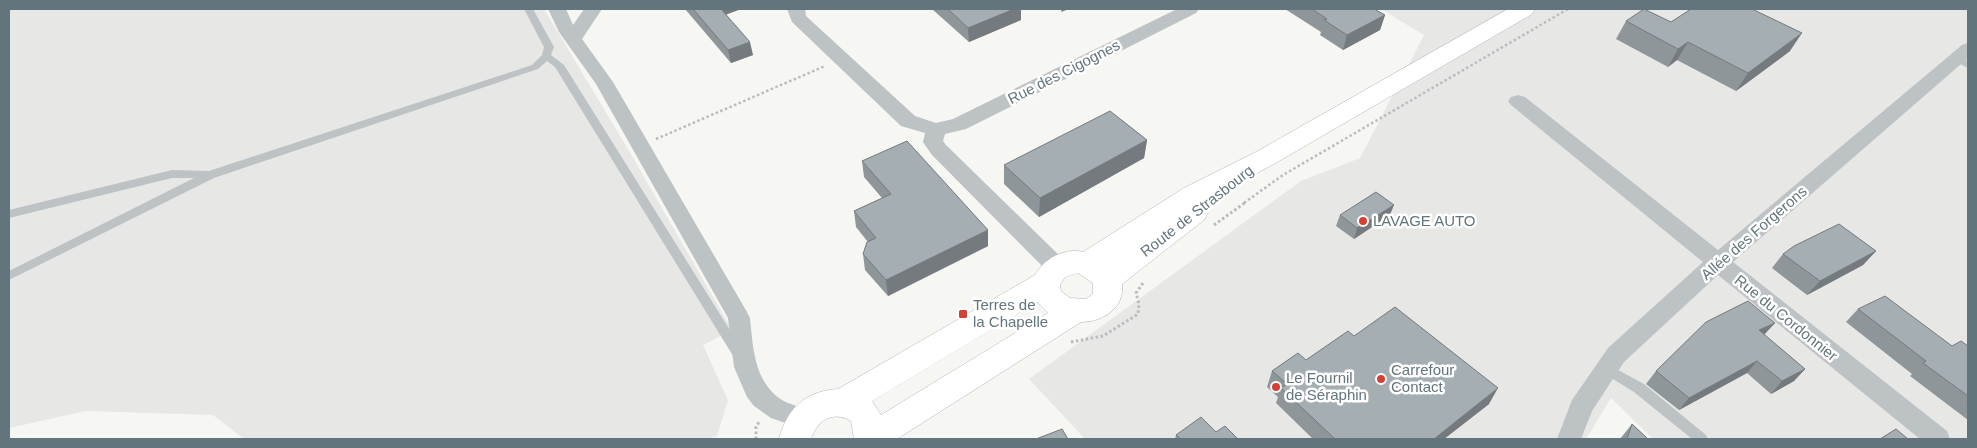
<svg xmlns="http://www.w3.org/2000/svg" width="1977" height="448" viewBox="0 0 1977 448" font-family="Helvetica,sans-serif">
  <style>
    .built { fill: #e7e7e6 }
    .lines { fill: none; stroke-linecap: round; stroke-linejoin: round }
    .secondary-casing { stroke: #b2b8bb; stroke-width: 1 }
    .path-far1 { stroke: #b9bcbe; stroke-width: 2.5; stroke-dasharray: 2.5 2.5; stroke-linecap: butt }
    .path { stroke: #b9bcbe; stroke-width: 3; stroke-dasharray: 2.5 2.5; stroke-linecap: butt }
    .service { fill: #bdc2c4; fill-rule: evenodd }
    .minor { fill: #bdc2c4; fill-rule: evenodd }
    .secondary { fill: #fff; fill-rule: evenodd }
    .wall { fill: #8e9699 }
    .shaded-wall { fill: #747a7d }
    .building { fill: #a5aeb2; stroke: #747a7d }
    .poi-dot { fill: #d63f33; stroke: #fff; stroke-width: 2 }
    .labels { text-anchor: middle; stroke-width: 5; stroke-linejoin: round; paint-order: stroke }
    .street-label { font-size: 15px; fill: #63757c; stroke: #fff }
    .poi-label { font-size: 15px; fill: #63757c; stroke: #fff; text-anchor: start }
  </style>
  <rect width="100%" height="100%" fill="#f6f6f3"/>
  <path class="built" d="M9,9H544L632,156L732,330L703,345L728,400L717,436L708,439H244L213,415L86,411L9,428Z
    M1381,9H1968V439H1653L1611,398L1586,439H1085L1029,379L1301,181L1360,158L1424,35Z"/>
  <g class="lines">
    <defs>
      <path id="secondary" d="M1508,9H1535L1532,14L1274,164L1198,204L1204,206L1208,213L1204,220L1122,284C1125,308 1103,322 1081,322L897,439H854L851,421C832,410 817,421 811,439H779C787,409 805,391 838,389L1035,275C1043,260 1064,247 1083,252L1184,188L1256,152ZM1078,273L1093,283V294L1086,299L1070,298L1061,291L1060,285L1065,277ZM1037,302L1048,313L881,415L872,401Z"/>
    </defs>
    <use href="#secondary" class="secondary-casing"/>
    <path class="path-far1" d="M656,139L825,66
      M1244,203L1283,175L1568,9"/>
    <path class="path" d="M1214,225L1246,202
      M1071,342L1103,336L1138,314L1139,304L1136,293L1143,283
      M756,439V427L759,422"/>
    <path class="service" d="M524,9H533L554,47L551,55L564,65L743,351L745,355L743,359L739,360L735,359L555,67L547,61L538,69L214,178L9,280V271L194,178H172L9,218V210L172,170L209,171L532,65L542,55L544,47Z
      M1957,56L1968,61V68L1954,61L1952,59Z
      M1607,364L1644,384L1706,435L1708,439H1692L1634,392L1603,373L1601,369L1603,365Z"/>
    <path class="minor" d="M548,9H566L573,25L584,9H602L582,39L613,82L747,312L750,318C753,348 754,382 782,400C790,405 802,407 812,411L815,418L812,425L803,429L771,418L754,406L747,397L734,367L728,318L596,84L559,32Z
      M787,9H805L806,16L915,116L936,123L953,119L1177,9H1199L1196,13L1010,107L966,129L945,134L943,141L946,145L1065,261L1068,267L1065,273L1057,275L1049,273L932,155L923,142L925,133L901,126L792,22Z
      M1968,43V58L1733,262L1947,431L1950,439H1920L1718,275L1624,362L1592,411L1581,439H1557L1572,400L1608,348L1703,262L1511,105L1508,101L1511,97L1518,95L1525,97L1718,250L1962,45Z"/>
    <use href="#secondary" class="secondary"/>
  </g>
  <path class="wall" d="M685,9H741L726,14L753,55L731,63Z
    M932,9H1025L1021,10V20L969,42Z
    M1285,9H1374L1385,15L1380,30L1343,50L1320,35L1321,32Z
    M1626,21L1671,22L1790,51L1736,91L1677,60L1668,67L1616,39Z
    M1147,140L1144,158L1039,217L1004,184V165Z
    M862,161L988,246L888,296L865,270L863,254L868,242L856,227L854,211L882,198L864,177Z
    M1340,215H1390L1354,239L1336,226Z
    M1876,251L1863,265L1807,295L1772,268L1783,254Z
    M1858,309L1952,346H1968V420L1910,376L1912,374L1846,322Z
    M1764,335L1805,369L1794,381L1771,394L1747,373L1679,410L1646,384L1656,371Z
    M1354,336L1489,404L1444,439H1313L1276,403L1278,397L1267,387L1272,371L1306,360Z
    M1632,424L1648,439H1620Z
    M1216,432L1238,439H1175L1176,435Z"/>
  <path class="shaded-wall" d="M718,9H741L720,17Z
    M1013,9H1025L1021,10V20L969,42L968,28Z
    M1062,9H1069L1061,12Z
    M1385,15L1380,30L1343,50L1347,35Z
    M1802,33L1790,51L1736,91L1748,73Z
    M750,42L753,55L731,63L728,50Z
    M1688,42L1677,60L1668,67L1678,49Z
    M1147,140L1144,158L1039,217L1040,198Z
    M1394,205L1390,215L1354,239L1357,228Z
    M988,230V246L888,296L886,280Z
    M1876,251L1863,265L1807,295L1820,281Z
    M1775,323L1764,335L1759,330Z
    M1757,361L1747,373L1679,410L1689,398Z
    M1805,369L1794,381L1771,394L1782,381Z
    M1498,388L1489,404L1444,439H1434Z"/>
  <path class="building" d="M693,9H721L750,42L728,50Z
    M948,9H1014L968,28Z
    M1312,9H1374L1385,15L1347,35L1324,20L1327,19Z
    M1644,9L1671,22L1691,9H1752L1802,33L1748,73L1688,42L1678,49L1626,21Z
    M1110,111L1147,140L1040,198L1004,165Z
    M907,141L988,230L886,280L863,254L867,242L876,238L854,211L891,194L862,161Z
    M1376,192L1394,205L1357,228L1340,215Z
    M1839,224L1876,251L1820,281L1783,254L1794,246Z
    M1885,296L1952,346L1961,341L1968,346V396L1923,363L1926,361L1858,309Z
    M1748,301L1775,323L1759,330L1805,369L1782,381L1757,361L1689,398L1656,371L1706,322Z
    M1395,307L1498,388L1434,439H1335L1281,388L1287,384L1272,371L1298,353L1306,360L1348,331L1354,336Z
    M1201,417L1216,432L1225,426L1238,439H1181L1176,435Z
    M1632,424L1648,439H1627Z
    M1062,429L1068,439H1036Z
    M1896,429L1908,439H1880Z"/>
  <g class="poi-dot">
    <circle cx="1363" cy="221" r="5"/>
    <rect x="958" y="309" width="10" height="10" rx="2.5"/>
    <circle cx="1381" cy="379" r="5"/>
    <circle cx="1276" cy="387" r="5"/>
  </g>
  <g class="labels">
    <g class="street-label">
      <text transform="translate(1064 72) rotate(-27)" y="5">Rue des Cigognes</text>
      <text transform="translate(1197 211) rotate(-38)" y="5">Route de Strasbourg</text>
      <text transform="translate(1754 233) rotate(-41)" y="5">Allée des Forgerons</text>
      <text transform="translate(1786 318) rotate(39)" y="5">Rue du Cordonnier</text>
    </g>
    <g class="poi-label">
      <text x="1373" y="226">LAVAGE AUTO</text>
      <text x="973" y="310">Terres de<tspan x="973" dy="17">la Chapelle</tspan></text>
      <text x="1391" y="375">Carrefour<tspan x="1391" dy="17">Contact</tspan></text>
      <text x="1286" y="383">Le Fournil<tspan x="1286" dy="17">de Séraphin</tspan></text>
    </g>
  </g>
  <rect width="1977" height="448" fill="none" stroke="#63757c" stroke-width="20"/>
</svg>
